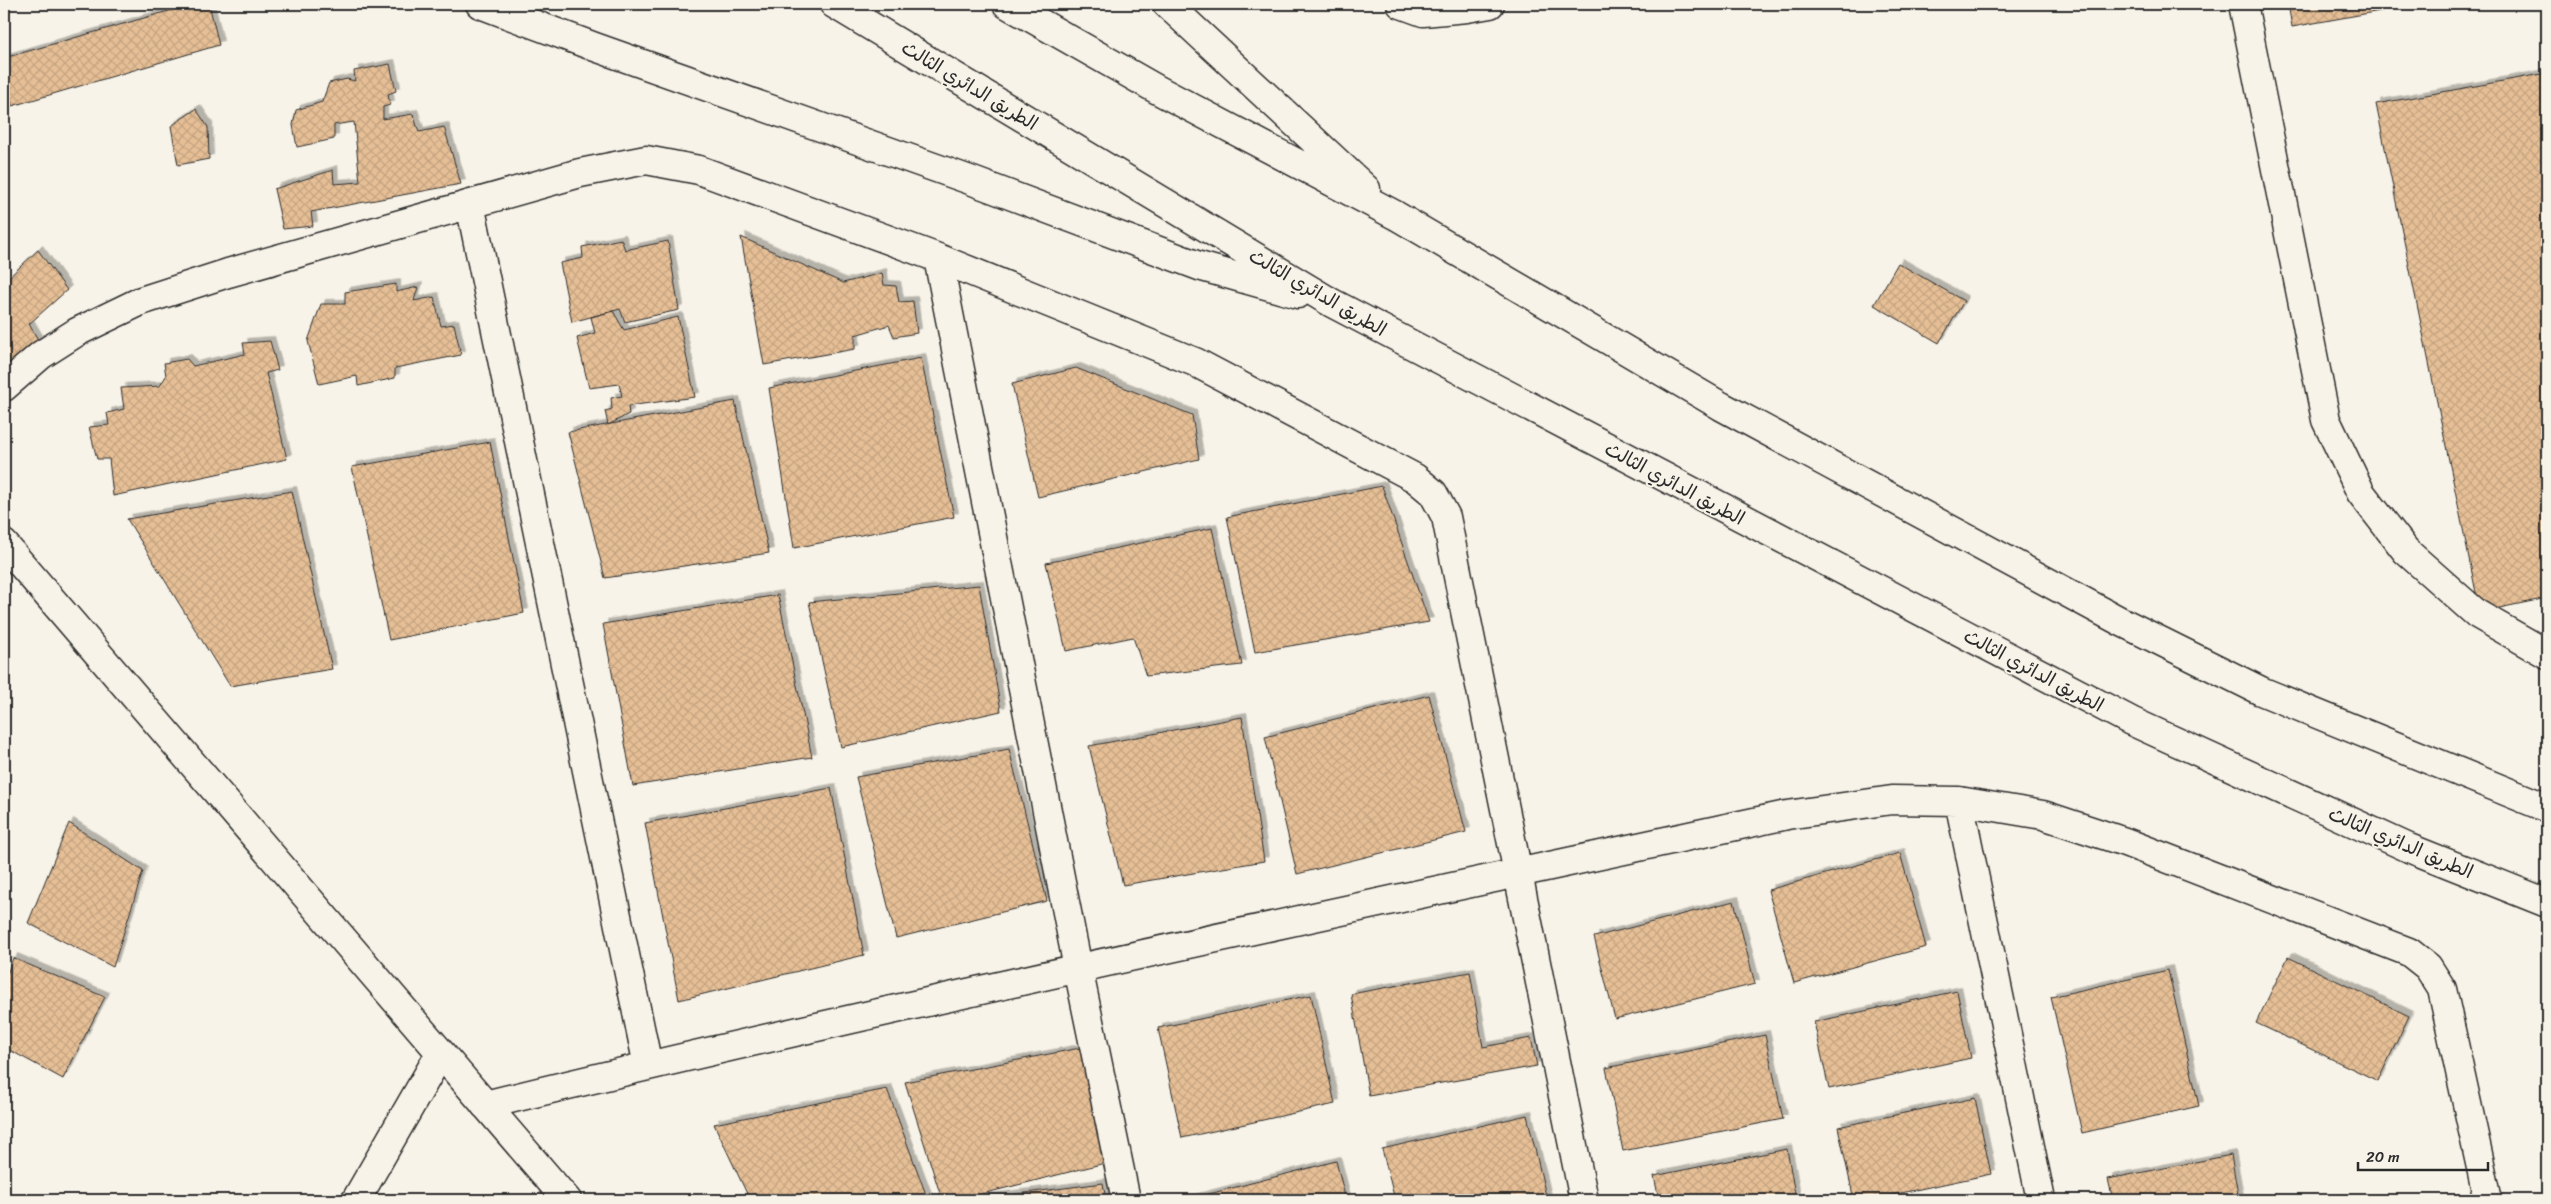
<svg xmlns="http://www.w3.org/2000/svg" width="2551" height="1204" viewBox="0 0 2551 1204" font-family="Sriracha,'Playpen Sans Arabic',sans-serif">
  <style>
    .building { fill: url(#building-cross-hatch); stroke: #2b2b2b; filter: url(#shadow) }
    .lines { fill: none; stroke-linecap: round; stroke-linejoin: round }
    .street-casing { stroke: #2b2b2b; stroke-width: 31 }
    .secondary-casing { stroke: #2b2b2b; stroke-width: 31 }
    .highway-casing { stroke: #2b2b2b; stroke-width: 31 }
    .street { stroke: #f7f3e8; stroke-width: 28 }
    .secondary { stroke: #f7f3e8; stroke-width: 28 }
    .highway { stroke: #f7f3e8; stroke-width: 28 }
    .labels { text-anchor: middle; stroke-width: 4; stroke-linejoin: round; paint-order: stroke }
    .street-label { font-size: 19px; fill: #2b2b2b; stroke: #f7f3e8 }
  </style>
  <defs>
    <pattern id="building-cross-hatch" width="8" height="8" patternUnits="userSpaceOnUse" patternTransform="scale(1.25)"><rect width="8" height="8" fill="#e6bf96"/><path d="M0 0l8 8M0 8l8-8" fill="none" stroke="#c5a481"/></pattern>
    <filter id="shadow"><feDropShadow dx="4.5" dy="-4.5" stdDeviation="0" flood-color="#0004"/></filter>
  </defs>
  <rect width="100%" height="100%" fill="#f7f3e8"/>
  <filter id="ink" filterUnits="userSpaceOnUse"><feTurbulence type="fractalNoise" baseFrequency=".02" numOctaves="2"/><feDisplacementMap in="SourceGraphic" scale="10" xChannelSelector="R" yChannelSelector="G"/><feConvolveMatrix kernelMatrix="1 2 1 2 8 2 1 2 1" color-interpolation-filters="sRGB"/></filter>
  <g filter="url(#ink)">
    <path class="building" d="M193,4H209L219,45L12,106L4,75V58Z
      M2288,4H2419L2292,27Z
      M390,64L396,91L388,94L390,105L383,107V119L413,114L419,132L444,127L461,184L311,212L313,226L283,229L274,189L333,170L334,184L360,182L354,122L334,125V139L297,147L293,125L296,110L322,102L329,83L347,79L355,81L354,71Z
      M2547,73V598L2480,612L2376,104Z
      M196,109L208,127L209,159L178,165L171,126Z
      M741,237L843,283L882,273L884,285L896,286L899,302L913,301L917,333L894,337L889,325L855,335V349L764,365Z
      M621,239L625,250L668,241L679,310L625,322L620,309L572,322L560,263L583,258L582,247Z
      M38,250L67,290L29,324L40,343L4,376V282Z
      M1898,263L1964,301L1939,343L1874,305Z
      M396,284V292L418,287L414,301L434,297L441,326L454,324L461,355L395,368V378L358,386L357,376L319,384L308,341L321,304H345V292Z
      M613,311L624,330L678,317L695,397L628,406L629,414L608,425L605,411L612,409L611,398L622,396L619,384L589,388L577,338L595,333L591,317Z
      M270,341L278,370L266,373L287,459L113,496L109,459H97L89,427L109,425L107,413L124,409L121,388L160,386L166,376L164,363L187,359L193,366L245,354L243,343Z
      M921,358L954,517L794,548L769,388Z
      M1076,368L1192,415L1199,459L1038,497L1012,384Z
      M735,401L769,553L605,578L568,432Z
      M490,442L524,613L389,640L352,467Z
      M1382,486L1429,622L1255,652L1227,517Z
      M292,491L332,669L230,686L127,519Z
      M1212,528L1242,665L1146,676L1133,637L1066,651L1046,563Z
      M979,585L1001,711L841,747L809,602Z
      M778,595L812,757L633,786L603,624Z
      M1429,695L1466,832L1297,874L1265,737Z
      M1242,717L1264,861L1123,885L1089,746Z
      M1009,749L1047,901L896,938L856,777Z
      M831,788L864,955L679,1000L645,823Z
      M69,823L143,871L113,967L28,923Z
      M1900,853L1926,947L1794,983L1768,890Z
      M1734,901L1755,984L1615,1019L1594,937Z
      M2288,957L2409,1016L2378,1081L2256,1023Z
      M13,958L105,997L63,1079L4,1047V982Z
      M2168,970L2199,1106L2082,1133L2051,997Z
      M1470,972L1483,1047L1531,1038L1537,1066L1369,1096L1351,994Z
      M1957,991L1971,1058L1829,1089L1814,1022Z
      M1311,995L1335,1104L1182,1138L1158,1028Z
      M1765,1035L1783,1119L1623,1151L1606,1068Z
      M1080,1048L1105,1163L958,1200H942L905,1082Z
      M887,1089L928,1200H750L714,1124Z
      M1975,1098L1991,1174L1868,1200H1854L1838,1127Z
      M1527,1115L1547,1200H1395L1382,1149Z
      M1787,1149L1796,1200H1659L1654,1176Z
      M2231,1155L2239,1200H2113L2108,1179Z
      M1336,1161L1346,1200H1186Z
      M1103,1183L1106,1200H971Z"/>
    <g class="lines">
      <defs>
        <path id="street" d="M1401,4L1423,12L1467,8L1490,4
          M2243,4L2326,420L2361,493L2406,551L2477,614L2547,654
          M470,204L648,1066
          M938,258L1078,968L1126,1200
          M4,387L41,355L77,332L141,301L228,273L580,173L646,160L699,170L938,258L1195,362L1415,478L1433,493L1446,517L1584,1200
          M1959,801L2041,1200
          M485,1105C917,1000 1352,909 1787,815L1892,800L1959,801L2043,815L2125,842L2409,952L2428,967L2442,989L2488,1200
          M356,1200L440,1054"/>
        <path id="secondary" d="M4,544L567,1200"/>
        <path id="highway" d="M480,4L595,47L970,180L1199,266L1298,294
          M834,4L1332,303L2131,721L2409,848L2547,903
          M1007,4L1158,90L1395,215L1721,406L2120,621L2261,691L2547,808
          M1167,4L1366,189"/>
      </defs>
      <use href="#street" class="street-casing"/>
      <use href="#secondary" class="secondary-casing"/>
      <use href="#highway" class="highway-casing"/>
      <use href="#street" class="street"/>
      <use href="#secondary" class="secondary"/>
      <use href="#highway" class="highway"/>
    </g>
  </g>
  <g class="labels">
    <g class="street-label">
      <text transform="translate(970 85) rotate(31)" y="7">الطريق الدائري الثالث</text>
      <text transform="translate(1318 292) rotate(30)" y="7">الطريق الدائري الثالث</text>
      <text transform="translate(1675 483) rotate(28)" y="7">الطريق الدائري الثالث</text>
      <text transform="translate(2034 670) rotate(28)" y="7">الطريق الدائري الثالث</text>
      <text transform="translate(2401 842) rotate(23)" y="7">الطريق الدائري الثالث</text>
    </g>
  </g>
  <rect width="2551" height="1204" fill="none" stroke="#f7f3e8" stroke-width="20"/>
  <rect x="10" y="10" width="2531" height="1184" fill="none" stroke="#2b2b2b" stroke-width="2" filter="url(#ink)"/>
  <path d="M2358 1162v8h130v-8" fill="none" stroke="#2b2b2b" stroke-width="2.5"/>
  <text x="2366" y="1162" font-size="15" fill="#2b2b2b" stroke="#f7f3e8" stroke-width="4" paint-order="stroke">20 m</text>
</svg>
